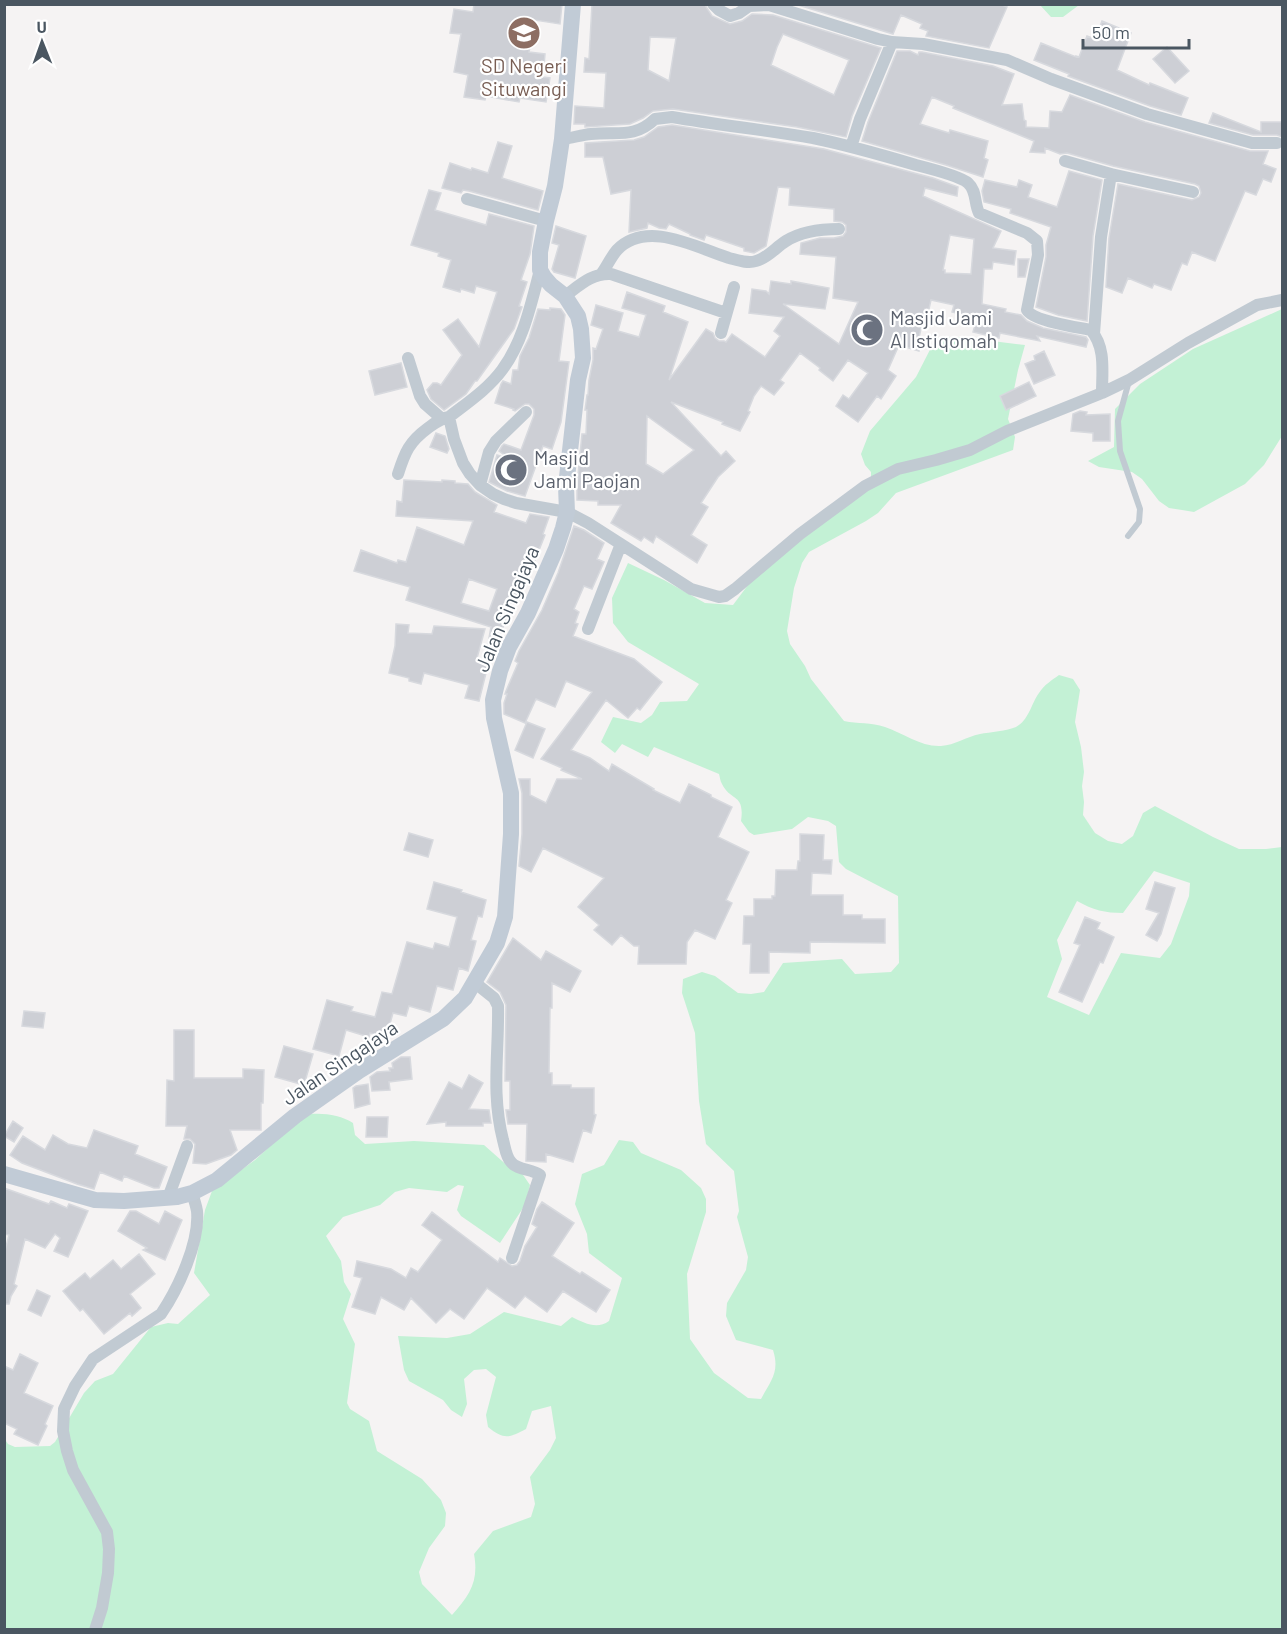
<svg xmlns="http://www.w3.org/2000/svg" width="1287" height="1634" viewBox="0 0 1287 1634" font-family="Barlow,sans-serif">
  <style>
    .green { fill: #c3f1d5; fill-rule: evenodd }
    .building { fill: #cdcfd5; stroke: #d7d9de; stroke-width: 1.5; fill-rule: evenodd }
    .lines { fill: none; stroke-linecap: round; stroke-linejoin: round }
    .lane { stroke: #c1cad2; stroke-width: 6 }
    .street { stroke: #c1cad2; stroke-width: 12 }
    .secondary { stroke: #c1cbd6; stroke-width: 16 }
    .labels { text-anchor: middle; stroke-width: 4.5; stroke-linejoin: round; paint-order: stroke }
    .education-label { font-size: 20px; fill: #785e54; stroke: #fff }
    .worship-label { font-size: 20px; fill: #5b616d; stroke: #fff; text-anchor: start }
    .street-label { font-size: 20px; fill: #4a5661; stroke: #fff }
  </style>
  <rect width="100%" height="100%" fill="#f5f3f3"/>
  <path class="green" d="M1040,5H1079L1063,17H1051Z
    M1282,309V436L1264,465L1245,484L1194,512L1182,510L1169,508L1159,501L1142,479L1132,472L1099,467L1088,461L1114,447L1115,409L1140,384L1193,349Z
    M960,337L1025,345L1018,370L1008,419L1015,437L1013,450L896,493L878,513L866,521L809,552L802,563L794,588L787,631L790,644L805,666L811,679L844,721C858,724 871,722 885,727C903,733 921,747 941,746C955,745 966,737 980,734C990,732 1007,731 1016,727C1029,720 1031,704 1039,693C1044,685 1052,680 1059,675L1073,679L1080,690L1075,722L1081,747L1084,772L1082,786L1084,802L1083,815L1095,833L1108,841L1122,844L1133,836L1143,813L1155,806L1213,837L1239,849H1266L1282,847V1629H5L4,1438L8,1444L15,1447L50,1446L55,1442L84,1393L95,1381L113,1374L151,1327L168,1323L178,1324L210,1295L194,1273L205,1210L212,1191L255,1160L304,1115C318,1112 340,1114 353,1123L355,1135L365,1144L414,1141L484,1145L510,1168L521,1172L530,1185L525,1205L500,1243L461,1216L457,1210L464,1186L458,1185L447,1192L409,1188L395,1192L380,1205L343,1217L326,1236L341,1261L344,1282L351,1294L343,1319L355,1344L347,1403L350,1409L369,1421L377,1451L422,1479L441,1500L446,1513L445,1526L429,1548L419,1572L422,1584L452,1615C470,1595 479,1581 474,1554L493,1531L531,1517L535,1504L530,1477L550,1450L556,1438L551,1406L532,1411L526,1429C509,1438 504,1440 488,1427L486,1415L496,1377L486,1369L474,1370L464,1379L467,1404L462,1417L451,1410L443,1400L409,1381L404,1370L398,1336L447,1338L470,1334L504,1312L561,1326L572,1317C584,1323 597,1330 609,1321L622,1278L589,1253L587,1234L575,1204L582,1174L604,1165L619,1140L633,1142L641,1153L681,1170L701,1188L706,1199V1212L687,1274L690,1339L714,1373L748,1398L761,1399C771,1380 780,1372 773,1350L736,1340L726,1316L727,1303L746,1270L748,1257L737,1217L739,1211L734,1171L706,1144L699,1101L695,1033L682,993L683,979L702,972L715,976L738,993L751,994L764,992L783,963L842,959L855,974L891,972L899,963L898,896L846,869L839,862L836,826L828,821L808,817L792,829L754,835L749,832L741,821C745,793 731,802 722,784C720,781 720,777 719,774L654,747L648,757L622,744L615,753L601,742L613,717L641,723L652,715L660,702L687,701L699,684L628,642L613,623L612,598L628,563L664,580L705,603L733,605L754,577L785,552L871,487V472L865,465L861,454L870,431L916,377L936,338ZM1154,871L1190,883L1189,896L1171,944L1160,958L1121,953L1089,1015L1047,997L1062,959L1057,940L1077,901C1093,910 1105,913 1123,913Z"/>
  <path class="building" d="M474,4H562L560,24L535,20L529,52L545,54L543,77L550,78L546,102L520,98L519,102L486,96L485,100L464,97L468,75L454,72L461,34L450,33L454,9L473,12Z
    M592,4L705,5L712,16L730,24L742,21L752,14L773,15L881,48L852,116L846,137L797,127L673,109L653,111L643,118L630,124L585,127V124H574L575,106L604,108L606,73L584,72L585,58L589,59ZM783,34L849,60L834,95L771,65L777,47ZM650,37L676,38L669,81L648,70Z
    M795,4H1000L1007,7L989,48L926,36L928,31L920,28L922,24L901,15L893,34Z
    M1102,21L1131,33L1117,70L1149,85L1150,83L1188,98L1181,115L1150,106L1068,76L1069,74L1034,60L1041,43L1076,57V56L1079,57L1087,36L1095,39Z
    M1167,47L1189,71L1175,83L1153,59Z
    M897,51H910L918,55L919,52H922L993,66L1014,74L1002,105L1022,104L1024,120L1026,121V127L1049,128L1050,111L1062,112L1070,95L1145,122L1250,151H1268L1263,164L1276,169L1271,182L1263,179L1256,195L1245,191L1215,261L1192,252L1187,265L1182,263L1171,290L1154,284L1152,288L1128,278L1122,293L1106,287L1109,238L1118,184L1192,200L1199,197L1201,193L1199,186L1195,184L1113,166L1067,153L1060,154L1045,148V153L1030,152L1034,141L953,108L954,106L932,97L920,124L949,133L950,130L988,141L984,158L988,160L983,177L946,165L862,141L868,122Z
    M1213,113L1261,132V122H1282V137L1277,135H1253L1209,123Z
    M672,125L824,149L933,178L958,187L957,196L925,188L923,196L1001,231L993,248L1016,251L1014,265L993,262L992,269H984L982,304L1006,309L1005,312L1021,315L1027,321L1043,328L1086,337L1088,340L1086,347L1037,336L1040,341L1000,333L999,338L973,332L977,318L952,312L954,305L931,300L929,309H925L919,338L923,339L919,351L899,345L888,370L896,376L881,399L877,396L858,422L836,406L843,395L849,399L868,373L848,360L833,381L819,370L820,368L800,353L780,380L784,383L774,395L761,386L754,396L748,411L750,412L740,431L722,424L723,422L671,402L721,456L726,451L735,461L718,477L701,503L708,507L691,535L707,545L697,563L656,536L653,543L644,537L641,541L611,523L621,505H598V501L577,500V486L582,434H586L587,410H585L587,395H588L589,380L593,360V348L596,349L603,329L591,325L596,305L623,313L618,331L639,337L646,315L622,308L627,292L665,306L663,312L688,322L669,380L706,329L713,333L715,338L719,341H724L726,342L732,334L765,357L780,336L774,331L784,317L749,313L752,289L766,291L769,294L771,281L791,284V281L829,288L825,309L783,304L839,344L858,302L833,298L836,257L800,254L801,243L820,238H834L843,236L846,232V225L842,222L834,221V209L789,205L790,188L778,187L766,246L754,253L744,251V248L706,235L704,240L690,235V234L669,224L666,229L659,228L648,223L647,228L629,232L631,190L611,194L603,157H585V143L634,140L644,137L658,127ZM950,235L974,239L971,274L945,273V270H943ZM647,416L694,450L663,474L646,464Z
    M498,142L512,146L502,178L543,191L538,210L469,191L463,190L461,193L442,188L450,163L471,170L472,168L488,173Z
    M1069,171L1102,180L1093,236L1087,321L1058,315L1036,307L1046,257V245L1051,227L1010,213L1011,209L984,202L982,191L985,180L1017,187L1019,180L1032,185L1028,197L1057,207Z
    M429,190L441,193L435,210L486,225L489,214L534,226L530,254L521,280L527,282L519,306L522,307L514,329L477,381H475L466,394L444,410L431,399L427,390L433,383H437L441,385L462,355L443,330L458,319L479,347L497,292L476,286L474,293L461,289L460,292L443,287L451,260L438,256L439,253L411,245Z
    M556,226L586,236L575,278L554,272L552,269L559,245L552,243Z
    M1018,259H1029L1025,277H1018Z
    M550,308L561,309L565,315L559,361L569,362L561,422L552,449L543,446L525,496L507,491L489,482L497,455L510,459L499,451L502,446L504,444L521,450L534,415V409L529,404H525L515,411L513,410L514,409L495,403L501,384L503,381L511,384L513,370H518L520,356L529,338L538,309L550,310Z
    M1044,351L1055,375L1034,384L1025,364L1035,360L1034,356Z
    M401,363L407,387L375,395L369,371Z
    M1029,382L1036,396L1006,410L1000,396Z
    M1080,411L1087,412L1086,415L1110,414V441H1093V433L1071,431L1073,414Z
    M436,433L445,436L449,449L447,453L430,447Z
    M404,480L442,482V480L455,481V483L468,484L475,492L497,505L494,512L526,523L530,514L549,517L543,534L545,535L527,580L523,579L514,604L511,603L493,657L486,655L491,627L406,600L410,587L354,571L361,550L397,563L398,560L406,562L417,527L464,545L473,521L396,516L397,501L402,502ZM469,579L497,589L489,611L461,603Z
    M574,526L584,530L604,543L597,559L604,562L592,589L584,586L574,609L579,612L575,623L578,624L573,636L634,659L662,682L640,710L637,708L628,718L606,700L571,750L590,758L609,771L612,764L654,789L653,790L680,803L689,784L711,795V797L732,807L718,837L749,852L726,900L732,903L715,939L695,930L687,942L686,964H638L639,946H634L621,935L612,945L594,930L599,925L578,907L604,878L543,848L531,872L519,866L522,834V793L519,779H530V795L546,803L557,779H582L561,770L562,768L541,759L592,692L566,681L555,707L536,699L525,723L504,714V703L507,694H505L506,691L518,663L515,661L519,651L542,610L558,573Z
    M396,624L409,625L408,633L432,634L434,626L485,629L477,658L489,661L479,701L465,698L469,685L424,673L421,684L409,681V678L389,673L395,646Z
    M527,722L545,729L533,758L515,750Z
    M409,833L433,840L428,857L404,850Z
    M800,834L824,835L823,860H832L831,874L812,873L811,895H843V915H862V919H885V943L810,942V953L769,952V973H750L751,944H743L744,916H754V899H772V896H775L776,870H797L798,861H800Z
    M434,882L462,890L461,892L486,900L482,917L478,916L471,940L476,941L468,971L459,968L453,990L437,986L430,1012L409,1006L406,1016L393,1013L386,1038L370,1033L369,1037L346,1030L339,1056L313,1049L327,1000L353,1007L351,1011L375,1017L382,992L392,994L407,942L433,949L435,943L449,947L457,917L427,909Z
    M1155,882L1175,888L1161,934L1157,941L1146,935L1159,913L1146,909Z
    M1085,917L1100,923L1097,929L1114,937L1103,963L1100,962L1082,1002L1059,992L1080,945L1074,943Z
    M513,938L541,960L546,951L581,971L570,992L552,983V1008H550L549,1073H552V1085H571V1088H594V1114L596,1115L591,1133L583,1130L573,1162L546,1154V1162L526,1161L527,1124H508L506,1110H510V1081H505L506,1005L500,992L487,982Z
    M24,1011L45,1013L43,1028L22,1026Z
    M174,1030H194V1078H243V1069L264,1070L263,1103H261V1130H230L237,1150L231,1155L206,1164L193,1163L195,1144L190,1139H184L187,1126H166L167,1080L174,1081Z
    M284,1046L313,1054L304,1085L275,1077Z
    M401,1057H410L412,1079L389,1082L390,1090L372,1091L370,1077L377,1072L390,1071L389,1068H393L392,1063Z
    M469,1075L483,1083L469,1109L489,1110L491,1123H483V1126H446V1122L427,1124L449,1082L462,1089Z
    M368,1084L370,1104L355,1108L353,1088L356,1086Z
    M367,1117H388L387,1137H366Z
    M13,1121L23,1128L14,1142L4,1136Z
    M94,1130L138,1146L135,1154L167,1167L159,1188H154L124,1176L122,1181L100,1172L94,1189L77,1184L22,1163L10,1155L23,1136L45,1150L53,1135L68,1144L87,1148Z
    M4,1188L49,1204L51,1201L67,1208L69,1204L88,1211L68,1257L54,1251L60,1238L55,1234L45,1248L25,1239L14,1284L17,1286L11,1296L9,1304H4V1254L9,1235L4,1234Z
    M542,1202L574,1223L552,1256L580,1274L582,1272L610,1290L596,1312L563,1291L547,1312L525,1296L515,1308L487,1288L464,1319L450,1309L436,1323L411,1298L404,1310L381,1297L375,1314L352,1307L362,1278L354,1276L357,1261L391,1269L406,1278L411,1268L418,1272L442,1240L422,1225L432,1212L498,1262L500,1258L512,1266L517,1265L520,1261L525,1246L537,1227L532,1224L537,1209Z
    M130,1211H136L159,1224L165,1211L182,1220L165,1260L143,1250L147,1248L118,1231Z
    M139,1254L155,1274L130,1294L141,1308L132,1316L130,1313L104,1334L83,1309L80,1311L63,1291L85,1273L90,1279L113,1260L121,1269Z
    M37,1290L50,1296L41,1316L28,1310Z
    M20,1354L38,1363L24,1393L53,1406L45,1424L47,1426L38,1445L14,1434L17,1429L4,1423V1366L13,1370Z"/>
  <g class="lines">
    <path class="lane" d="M1128,536L1139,522L1140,509L1120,451L1118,421L1129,381"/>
    <path class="street" d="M713,4L719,10L730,16L739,13L749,6L769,5L878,39L892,42L923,44L1007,60L1051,79L1147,114L1252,143H1277
      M562,139C572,138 581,135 591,134C617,131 634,139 655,119L672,117C719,125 766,130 813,138C848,145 882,155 916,165C928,168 960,176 968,183C977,191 974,203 979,213L1027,233L1037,241L1038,255L1027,310C1033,321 1076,327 1091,330C1106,348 1102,371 1102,393
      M851,147L860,119L892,42
      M1065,161L1111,174L1193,192
      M467,199L546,221
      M540,270C531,304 523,342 502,370C488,389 467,403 449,417L454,439L463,463L470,474L480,485L493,494L504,499L516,503L567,512L588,523L691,589L719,597L725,596L735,589L800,534L838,506L865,486L898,469L936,460L970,450L1007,431L1102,393L1129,380L1188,343L1257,305L1282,300
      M602,273C607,266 611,257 617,250C647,219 697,248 729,258C737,260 748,264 756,261C768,258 776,247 786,241C802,231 821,229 839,229
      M565,296C580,285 592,273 611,274L726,313
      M721,333L734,287
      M1094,334L1101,237L1111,174
      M408,358L420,396L425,404L441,418
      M398,474C405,452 409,442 428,428C435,423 441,418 449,417
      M480,485L489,452L496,441L526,412
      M588,629L621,544
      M474,982L494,998L498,1006C499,1053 491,1093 503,1140C505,1147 506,1157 511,1162C517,1170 532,1169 540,1175L512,1258
      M168,1198L187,1146
      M95,1630L102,1608L108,1573L109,1549L107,1532L73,1470L67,1451L63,1431L64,1409L75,1386L93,1359L161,1314C178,1289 200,1242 197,1211C196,1205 194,1199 192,1193"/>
    <path class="secondary" d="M4,1174L95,1200L124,1201L177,1197L192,1193L217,1180L295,1116L359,1071L443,1019L465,998L497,943L505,917L511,834V793L494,718L493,700L500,671L509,647L528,613L556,549L563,528L567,512L566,486L578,380L583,358L581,329L578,316L565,296L551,285L544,277L540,270V252L546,221L555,186L562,139L573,4"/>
  </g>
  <defs>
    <symbol id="school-disc" viewBox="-11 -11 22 22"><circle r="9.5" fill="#8d6e63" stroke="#fff"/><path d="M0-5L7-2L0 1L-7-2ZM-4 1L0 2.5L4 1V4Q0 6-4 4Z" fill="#fff"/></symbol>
    <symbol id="mosque-disc" viewBox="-11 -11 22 22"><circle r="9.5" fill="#6b7280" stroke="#fff"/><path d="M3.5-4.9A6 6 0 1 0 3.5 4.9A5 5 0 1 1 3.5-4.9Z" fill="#fff"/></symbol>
  </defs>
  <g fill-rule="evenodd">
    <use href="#school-disc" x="505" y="14" width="38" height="38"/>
    <use href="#mosque-disc" x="848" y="311" width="38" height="38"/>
    <use href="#mosque-disc" x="492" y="451" width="38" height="38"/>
  </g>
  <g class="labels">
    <g class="education-label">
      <text x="524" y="73">SD Negeri<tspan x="524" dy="23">Situwangi</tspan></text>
    </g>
    <g class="worship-label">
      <text x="890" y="325">Masjid Jami<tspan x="890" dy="23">Al Istiqomah</tspan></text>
      <text x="534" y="465">Masjid<tspan x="534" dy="23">Jami Paojan</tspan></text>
    </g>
    <g class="street-label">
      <text transform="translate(507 609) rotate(-67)" y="7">Jalan Singajaya</text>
      <text transform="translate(340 1063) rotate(-34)" y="7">Jalan Singajaya</text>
    </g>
  </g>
  <rect width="1287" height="1634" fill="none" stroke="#4a5661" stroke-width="12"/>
  <g transform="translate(42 42) rotate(359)" stroke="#ffffff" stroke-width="4.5" paint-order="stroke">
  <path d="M0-4.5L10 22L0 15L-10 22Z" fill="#4a5661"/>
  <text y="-9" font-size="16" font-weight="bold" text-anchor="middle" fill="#4a5661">U</text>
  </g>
  <path d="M1083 39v9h106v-9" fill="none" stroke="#4a5661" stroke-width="3"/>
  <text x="1092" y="39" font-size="18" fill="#4a5661" stroke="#ffffff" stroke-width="4.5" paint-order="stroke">50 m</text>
</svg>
